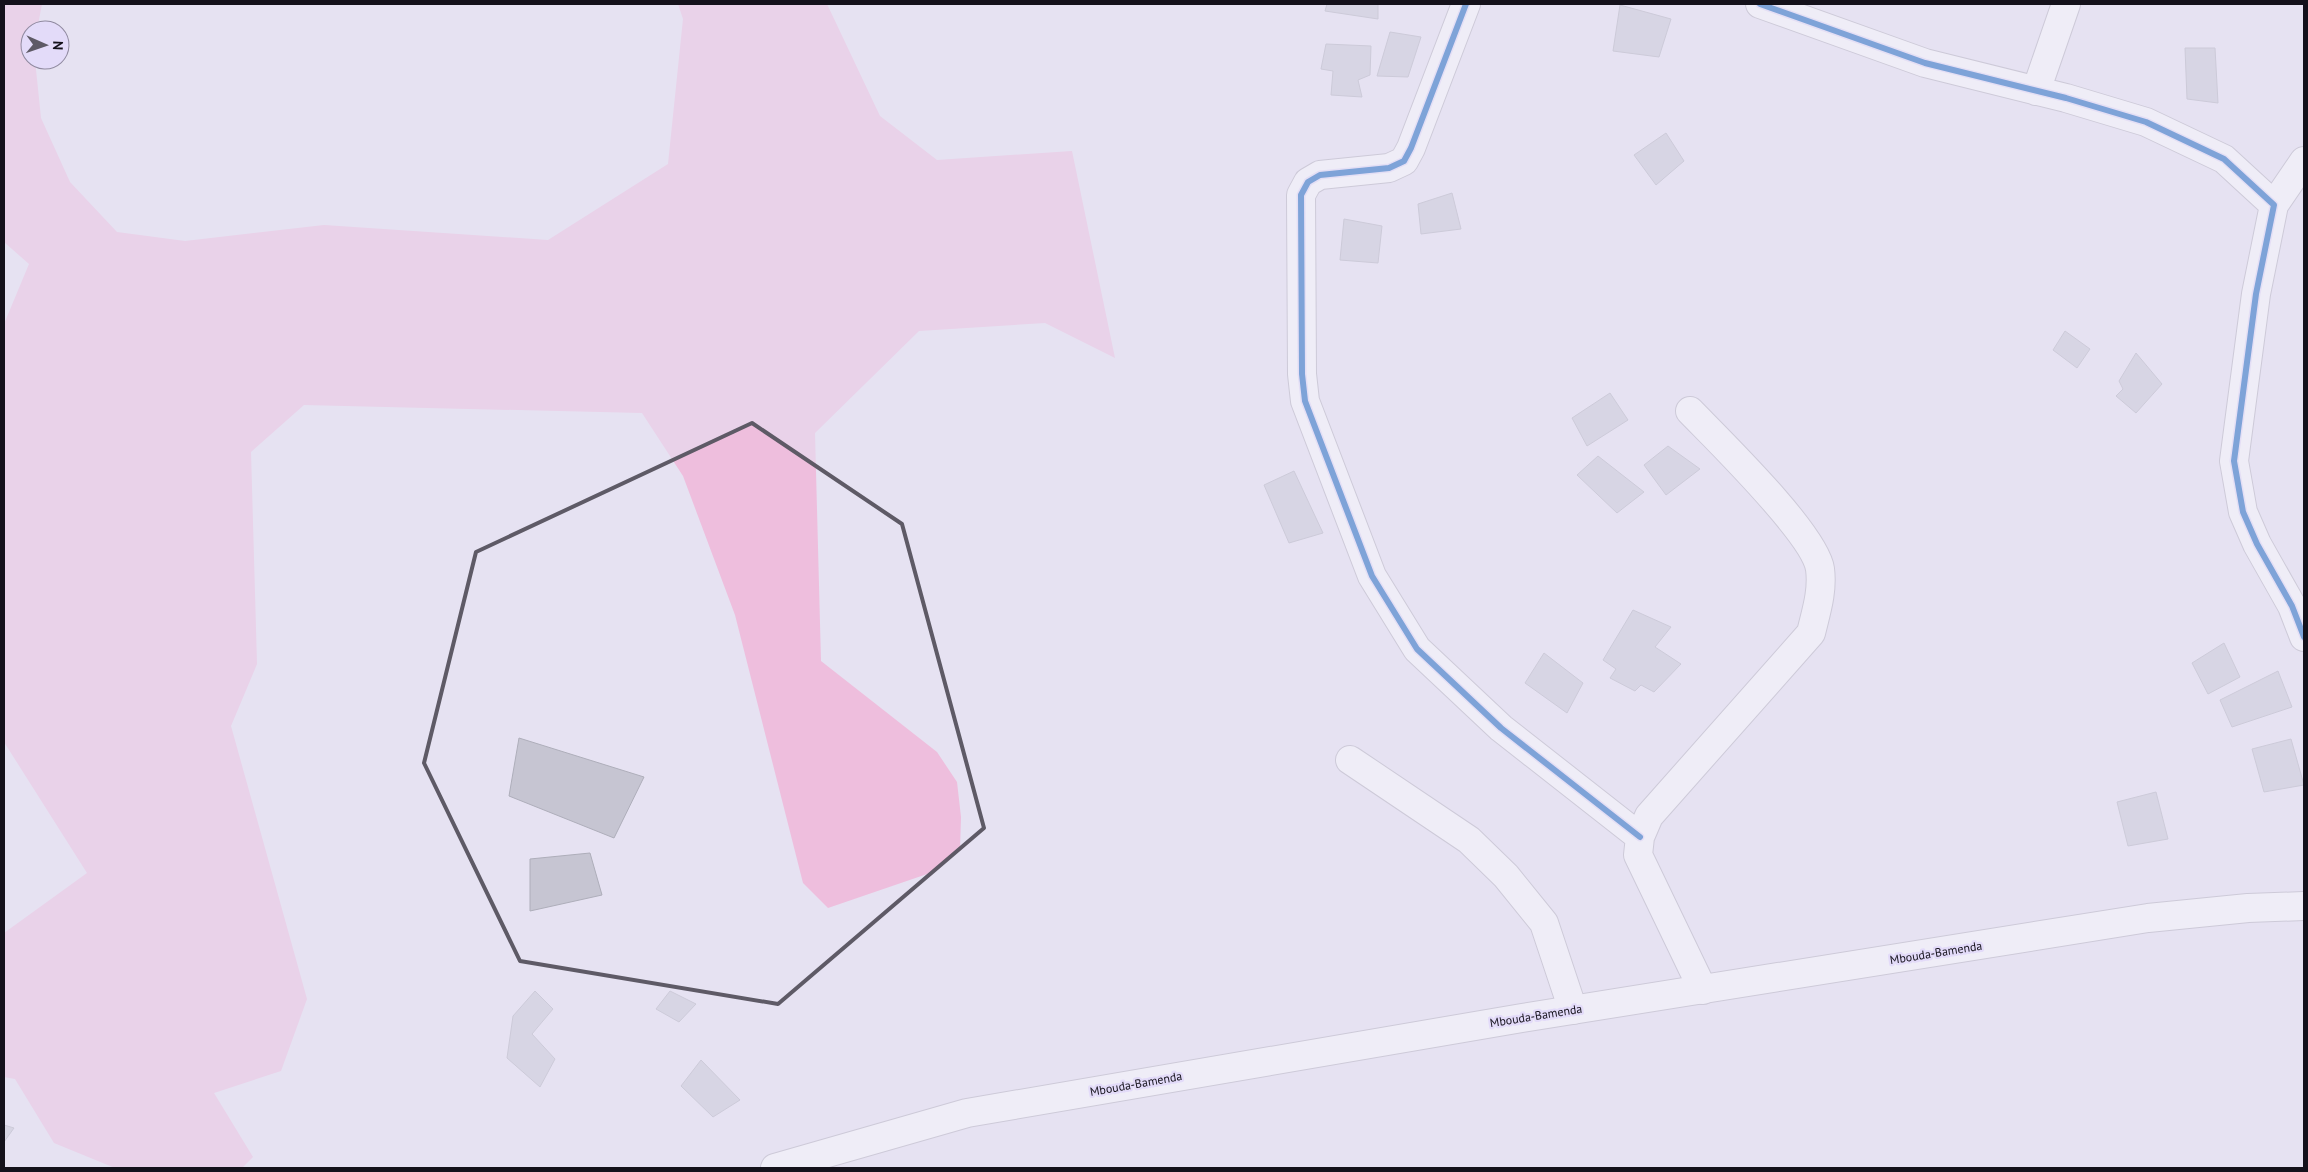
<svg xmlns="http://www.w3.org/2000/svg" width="2308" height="1172" viewBox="0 0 2308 1172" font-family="'PT Sans',sans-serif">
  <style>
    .green { fill: #eebedd }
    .building { fill: #c6c5d2; stroke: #aeaeba }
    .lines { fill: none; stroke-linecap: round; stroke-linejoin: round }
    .minor-casing { stroke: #b0adb9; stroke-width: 30 }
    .highway-casing { stroke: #b0adb9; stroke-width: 30 }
    .minor { stroke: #fbfbfd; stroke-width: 28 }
    .highway { stroke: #fbfbfd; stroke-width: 28 }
    .cycleway-casing { stroke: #e3dbf9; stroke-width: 9 }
    .cycleway { stroke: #0057b8; stroke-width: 6 }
    .marked { fill: none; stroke: #5e5a66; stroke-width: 4; stroke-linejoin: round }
    .labels { text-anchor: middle; stroke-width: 4.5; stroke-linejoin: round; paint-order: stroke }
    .street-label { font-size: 12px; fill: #14111b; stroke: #e3dbf9 }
  </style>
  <rect width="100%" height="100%" fill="#e6e2f2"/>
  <path class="green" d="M4,4H42L37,30H30V60H35L41,118L70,182L117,232L185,241L324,225L548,240L668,164L683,19L678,4H827L880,116L937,160L1072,151L1115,358L1045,323L919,331L815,433L821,661L937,752L957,782L961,817L960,850L933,872L828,908L803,883L735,615L683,476L642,413L304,405L251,452L257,664L231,726L307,999L281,1071L214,1093L253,1157L242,1168H115L54,1143L15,1079L4,1077V933L87,873L4,742V324L29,264L4,242Z"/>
  <path class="building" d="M1327,4H1378V19L1325,11Z
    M1620,5L1671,19L1659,57L1613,51Z
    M1390,32L1421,37L1408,77L1377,76Z
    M1326,44L1371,46L1370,75L1358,80L1362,97L1331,95L1333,71L1321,69Z
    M2185,48H2215L2218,103L2187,99Z
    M1666,133L1684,161L1656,185L1634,155Z
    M1452,193L1461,229L1421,234L1418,204Z
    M1344,219L1382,226L1378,263L1340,260Z
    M2065,331L2090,349L2077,368L2053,350Z
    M2136,353L2162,384L2136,413L2116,396L2123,389L2119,381Z
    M1610,393L1628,420L1587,446L1572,418Z
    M1668,446L1700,469L1666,495L1644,465Z
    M1598,456L1644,492L1617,513L1577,475Z
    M1294,471L1323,533L1289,543L1264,485Z
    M1633,610L1671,627L1655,647L1681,664L1654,692L1641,685L1635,691L1610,678L1616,669L1603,660Z
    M2224,643L2240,677L2208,694L2192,663Z
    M1544,653L1583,683L1567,713L1525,683Z
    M2278,671L2292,707L2232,727L2220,700Z
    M519,738L644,777L614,838L509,796Z
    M2291,739L2304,785L2264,792L2252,749Z
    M2156,792L2168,839L2128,846L2117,802Z
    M590,853L602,895L530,911V859Z
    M535,991L553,1009L532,1034L555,1059L540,1087L507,1058L513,1016Z
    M670,991L696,1004L679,1022L656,1009Z
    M701,1060L740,1100L713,1117L681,1086Z
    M4,1125L14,1128L4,1142Z"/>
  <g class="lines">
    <defs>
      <path id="minor" d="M1466,4L1411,148L1404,161L1389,168L1320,175L1308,182L1301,195L1302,374L1305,401L1372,576L1417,649L1501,728L1640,837
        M1760,4L1925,63L2066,98L2146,122L2224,159L2274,205L2256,294L2234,461L2243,512L2257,544L2292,606L2304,637
        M2036,91L2066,4
        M2274,205L2304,161
        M1690,411C1718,440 1815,534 1820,569C1823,591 1816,612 1811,633L1649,816L1640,837L1638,855L1703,990
        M1350,760L1469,840L1506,876L1544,923L1573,1010"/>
      <path id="highway" d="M775,1168L967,1113L1522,1018L2148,918L2248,908L2304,906"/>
    </defs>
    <use href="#minor" class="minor-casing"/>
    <use href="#highway" class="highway-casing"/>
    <use href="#minor" class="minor"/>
    <use href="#highway" class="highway"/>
    <defs>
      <path id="cycleway" d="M1466,4L1411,148L1404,161L1389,168L1320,175L1308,182L1301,195L1302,374L1305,401L1372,576L1417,649L1501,728L1640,837
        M1760,4L1925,63L2066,98L2146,122L2224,159L2274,205L2256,294L2234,461L2243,512L2257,544L2292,606L2304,637"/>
    </defs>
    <use href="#cycleway" class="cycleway-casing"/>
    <use href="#cycleway" class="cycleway"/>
  </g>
  <path d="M0 0H2308V1172H0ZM752,423L902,524L984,828L778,1004L520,961L424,763L476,552Z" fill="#e6e2f2" fill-opacity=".55" fill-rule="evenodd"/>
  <path class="marked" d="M752,423L902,524L984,828L778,1004L520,961L424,763L476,552Z"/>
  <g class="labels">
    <g class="street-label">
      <text transform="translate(1936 953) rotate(-9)" y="4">Mbouda-Bamenda</text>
      <text transform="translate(1536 1016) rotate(-9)" y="4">Mbouda-Bamenda</text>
      <text transform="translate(1136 1084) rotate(-10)" y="4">Mbouda-Bamenda</text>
    </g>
  </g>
  <rect width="2308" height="1172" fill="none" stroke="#14111b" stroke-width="10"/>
  <g transform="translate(45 45) rotate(92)"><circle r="24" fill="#e3dbf9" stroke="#908aa0"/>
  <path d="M0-4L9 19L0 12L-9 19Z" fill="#5e5a66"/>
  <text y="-8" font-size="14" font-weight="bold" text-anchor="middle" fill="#14111b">N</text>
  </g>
</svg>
